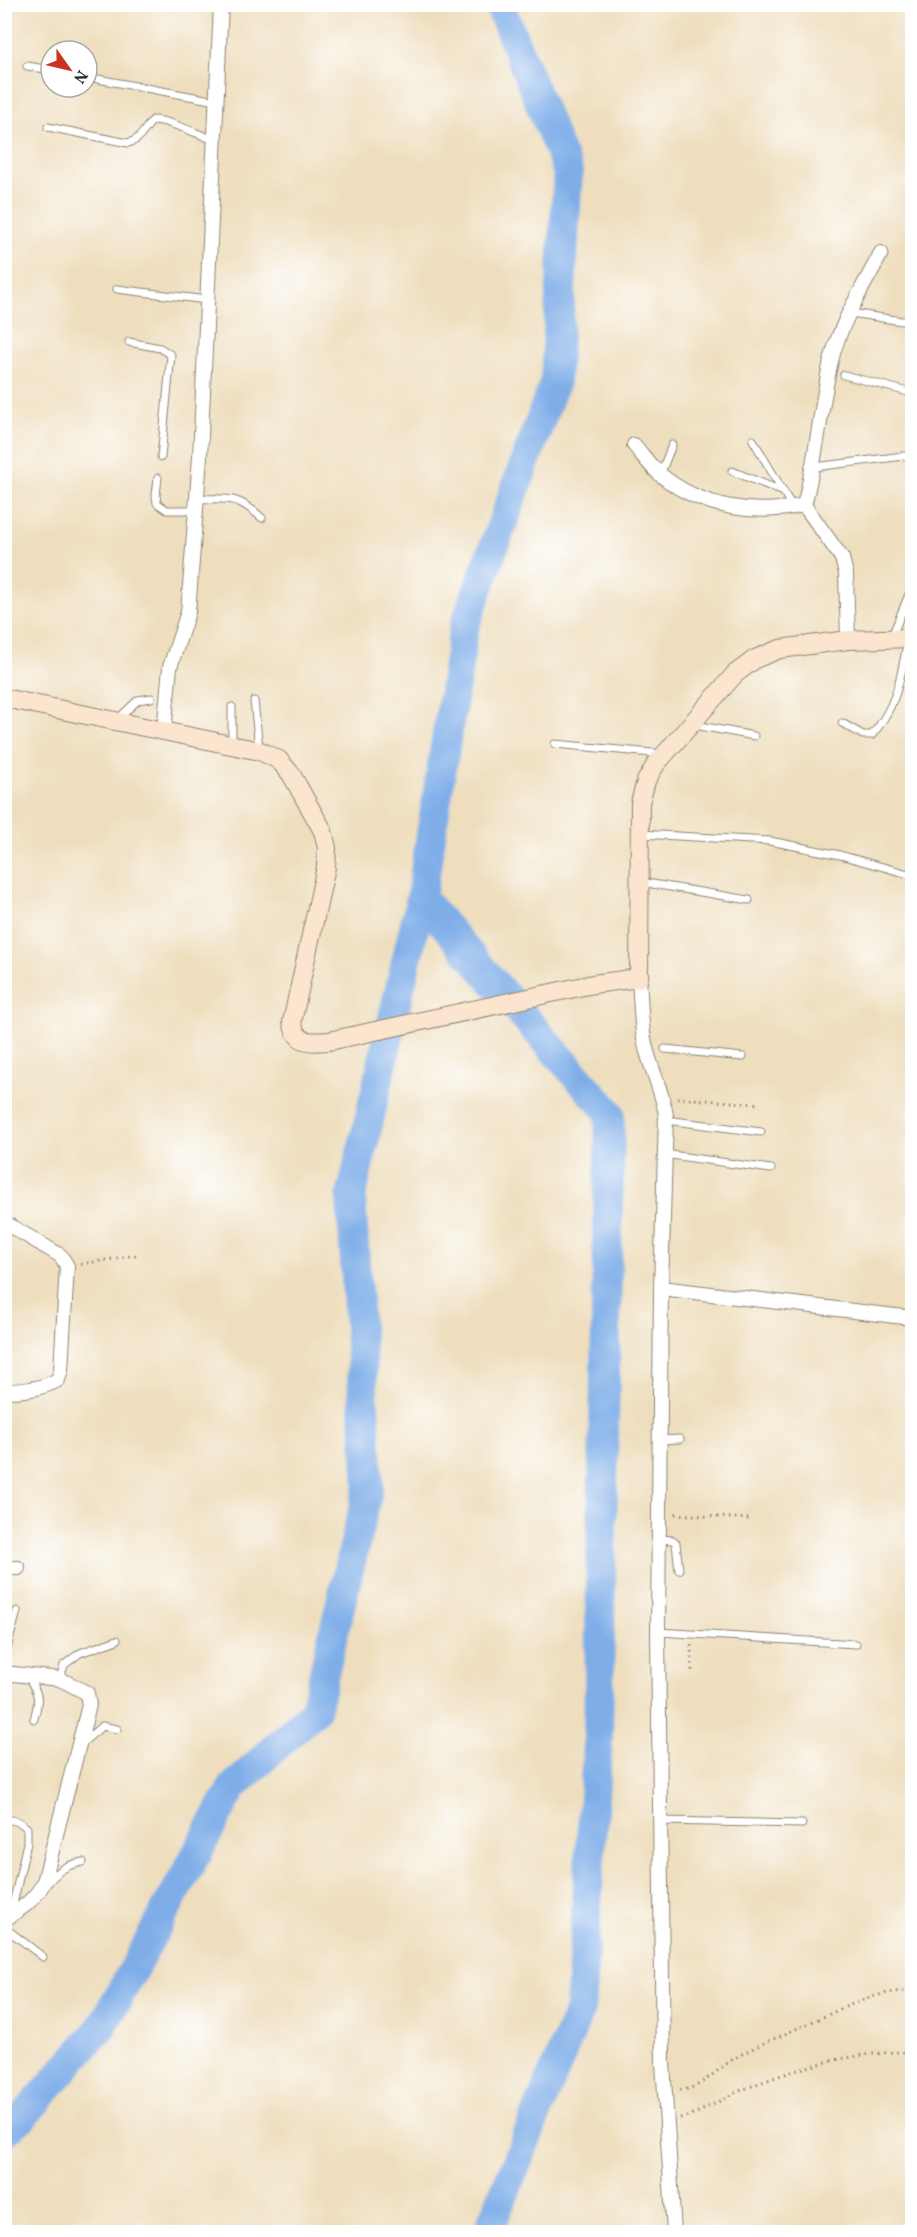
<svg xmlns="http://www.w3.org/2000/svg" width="917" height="2237" viewBox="0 0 917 2237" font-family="Vollkorn,serif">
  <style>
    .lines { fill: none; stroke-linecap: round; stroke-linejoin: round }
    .river { stroke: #7eade8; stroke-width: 30 }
    .lane-casing { stroke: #8c8474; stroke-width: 9 }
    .street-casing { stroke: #8c8474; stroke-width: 16 }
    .secondary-casing { stroke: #8c8474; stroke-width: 20 }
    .path { stroke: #8c8474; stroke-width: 3; stroke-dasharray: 1.5 4.5; stroke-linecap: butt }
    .lane { stroke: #fff; stroke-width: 7 }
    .street { stroke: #fff; stroke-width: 14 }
    .secondary { stroke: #fbe5cf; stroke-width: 18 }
  </style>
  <rect width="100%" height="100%" fill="#fff"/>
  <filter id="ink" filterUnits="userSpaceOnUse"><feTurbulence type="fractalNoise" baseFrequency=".0167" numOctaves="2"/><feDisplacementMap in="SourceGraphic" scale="12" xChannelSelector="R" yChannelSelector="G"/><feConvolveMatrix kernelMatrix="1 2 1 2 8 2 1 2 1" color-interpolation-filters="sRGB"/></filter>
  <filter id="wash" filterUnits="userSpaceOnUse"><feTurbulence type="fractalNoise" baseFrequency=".008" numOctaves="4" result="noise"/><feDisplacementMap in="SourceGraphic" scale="24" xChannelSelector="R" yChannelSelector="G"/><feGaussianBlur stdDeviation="1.35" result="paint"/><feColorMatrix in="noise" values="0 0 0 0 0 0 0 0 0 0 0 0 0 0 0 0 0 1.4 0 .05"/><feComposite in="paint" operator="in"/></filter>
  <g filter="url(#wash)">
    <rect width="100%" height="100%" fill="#eedebd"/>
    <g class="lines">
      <path class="river" d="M4,2132L24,2116L103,2025L233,1787L315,1710L369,1486L351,1197L421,898
        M488,2232L580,2009L598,1737L610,1113L523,1016L421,898L464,628L555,381L568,172L499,4"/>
    </g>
  </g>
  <g filter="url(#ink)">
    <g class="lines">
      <defs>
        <path id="lane" d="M27,66L51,70
          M87,77L216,101
          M48,127L128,143C141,140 144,129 153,120C169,120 197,134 215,140
          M117,289L207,300
          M851,313L902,321
          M129,342L160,348L171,355L161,457
          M844,375L912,393
          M753,440L793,508
          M814,467L912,455
          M732,471L784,492
          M660,475L672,445
          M158,478L156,495L157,503L167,510H196
          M197,499C230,499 236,495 262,518
          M892,636L912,587
          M912,692V688
          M254,701L259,748
          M232,707V743
          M117,720L138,700L151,698
          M842,723L863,735H872C898,704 900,678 908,640
          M695,725L754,736
          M555,744L663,754
          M640,834L770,841L840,855L912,875
          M640,882L749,900
          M665,1049L743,1057
          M666,1120L761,1132
          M664,1154L771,1169
          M659,1440L680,1439
          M659,1539L673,1540L676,1543L679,1570
          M658,1632L856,1644
          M4,1659L17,1611
          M27,1675C39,1694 40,1698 34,1719
          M60,1679L64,1665L80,1653L117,1640
          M82,1743L102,1726L117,1729
          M4,1818L19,1822L27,1828V1843L11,1913
          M660,1821L802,1824
          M47,1884C58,1871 65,1865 83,1862
          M4,1927L43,1957"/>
        <path id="street" d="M634,445C643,455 651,468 662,476C702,508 755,516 804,505
          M804,505C817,457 820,409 831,361C840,323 863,288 881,253
          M804,505L842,558L846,574L848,640
          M164,732L170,667L188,612L200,457L221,4
          M639,978C641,1001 640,1026 646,1048C652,1071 662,1091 666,1115L661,1288L658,1632L663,2063L674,2232
          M4,1222L61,1256L67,1266L61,1370L58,1380C41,1389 24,1391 4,1391
          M661,1288L912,1318
          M4,1568H18
          M4,1673L60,1679L87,1693L89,1705L44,1882C35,1900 21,1909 4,1920"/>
        <path id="secondary" d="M4,698L260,751L279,760L291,774L323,831L327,848L326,867L292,1022C297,1045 310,1042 329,1041L593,984L639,978L640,803L646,781L656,764L735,674L755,659L780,649L848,640L912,638"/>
      </defs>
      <use href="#lane" class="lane-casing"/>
      <use href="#street" class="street-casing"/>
      <use href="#secondary" class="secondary-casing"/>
      <path class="path" d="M677,1098L759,1104
        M81,1264L137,1255
        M675,1514L749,1519
        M691,1645L692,1672
        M680,2090C700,2090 718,2068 735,2058C755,2046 777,2038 798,2028C832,2014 875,1989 912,1991
        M680,2118C704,2113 724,2096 747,2088C799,2067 856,2051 912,2052"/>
      <use href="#lane" class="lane"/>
      <use href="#street" class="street"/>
      <use href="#secondary" class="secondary"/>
    </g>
  </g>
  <rect width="917" height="2237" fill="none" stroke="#fff" stroke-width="24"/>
  <g transform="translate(69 69) rotate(124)"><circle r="28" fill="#ffffff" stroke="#aaaaaa" stroke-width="1.5"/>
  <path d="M0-4.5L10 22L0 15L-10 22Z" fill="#c8321e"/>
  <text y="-9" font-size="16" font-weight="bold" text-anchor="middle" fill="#2b2b2b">N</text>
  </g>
</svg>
